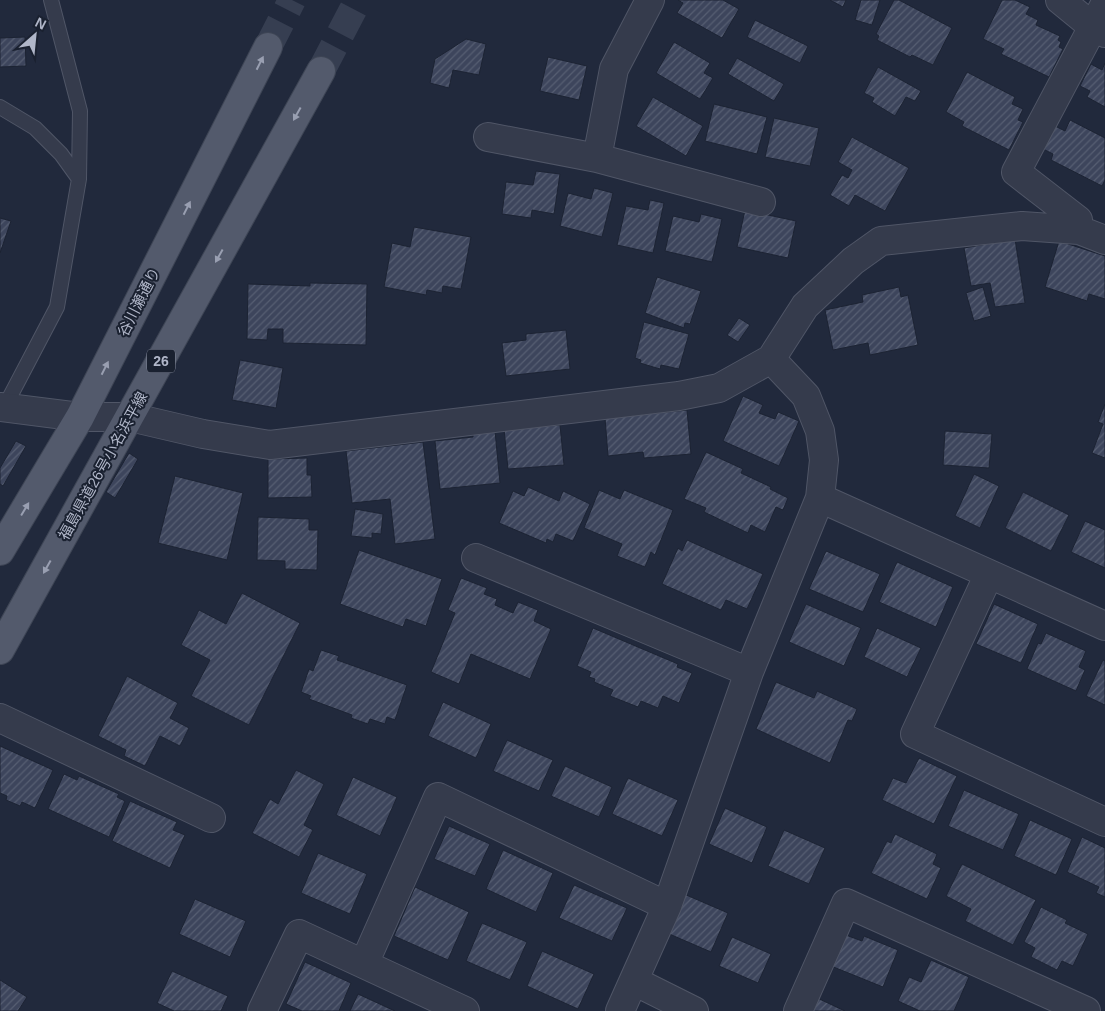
<svg xmlns="http://www.w3.org/2000/svg" width="1105" height="1011" viewBox="0 0 1105 1011" font-family="Helvetica,'Noto Sans JP',sans-serif">
  <style>
    .building { fill: url(#building-hatch); stroke: #1c2333 }
    .lines { fill: none; stroke-linecap: round; stroke-linejoin: round }
    .primary-tunnel { stroke: #363e51; stroke-width: 28; stroke-dasharray: 28 14; stroke-linecap: butt }
    .lane-casing { stroke: #505667; stroke-width: 16 }
    .street-casing { stroke: #505667; stroke-width: 30 }
    .primary-casing { stroke: #3e4555; stroke-width: 30 }
    .lane { stroke: #353b4c; stroke-width: 14 }
    .street { stroke: #353b4c; stroke-width: 28 }
    .primary { stroke: #535a6c; stroke-width: 28 }
    .oneway { fill: #999fb1 }
    .labels { text-anchor: middle; stroke-width: 4; stroke-linejoin: round; paint-order: stroke }
    .shield { fill: #1a2130; stroke: #83899a; stroke-width: 1 }
    .shield-label { font-size: 14px; font-weight: bold; fill: #b0b6c8 }
    .street-label { font-size: 15px; fill: #b0b6c8; stroke: #1a2130 }
  </style>
  <defs>
    <pattern id="building-hatch" width="6" height="6" patternUnits="userSpaceOnUse" patternTransform="scale(1.25)"><rect width="6" height="6" fill="#3d455c"/><path d="M-1 1l2-2M0 6l6-6M5 7l2-2" fill="none" stroke="#565e72"/></pattern>
  </defs>
  <rect width="100%" height="100%" fill="#21293c"/>
  <path class="building" d="M678,0H723L739,9L722,38L677,13L683,3Z
    M830,0H846L843,7Z
    M861,0H880L872,25L855,20Z
    M894,0H899L952,28L933,65L912,55L910,57L877,40L879,36L876,34Z
    M1002,0H1015L1030,7L1026,14L1038,20L1036,25L1060,36L1058,40L1061,42L1059,47L1063,49L1049,77L1001,54L1004,49L983,39Z
    M755,20L808,46L800,63L747,37Z
    M25,37L26,66L0,67V38Z
    M466,39L486,44L479,75L453,70L449,88L430,83L435,59Z
    M674,42L710,63L704,73L713,78L700,99L656,73Z
    M548,57L587,66L579,100L540,91Z
    M737,58L784,84L774,101L728,74Z
    M1105,63V107L1087,97L1090,91L1080,86L1091,64L1102,70Z
    M878,67L921,91L915,101L906,97L895,116L872,102L874,98L864,93Z
    M967,72L1015,97L1012,104L1023,109L1018,120L1023,122L1009,150L962,126L964,122L946,112Z
    M653,97L703,126L686,156L636,126Z
    M714,104L767,117L757,154L705,141Z
    M774,118L819,128L810,166L765,157Z
    M1070,120L1105,138V180L1102,186L1051,160L1053,154L1041,148L1053,125L1065,131Z
    M852,137L909,168L885,211L855,195L849,206L830,195L842,175L848,178L852,170L838,162Z
    M536,171L560,174L554,214L532,210L531,218L502,214L506,182L533,185Z
    M594,188L613,193L602,237L560,226L568,193L591,199Z
    M650,200L664,203L653,253L617,245L626,206L648,210Z
    M745,210L796,221L788,258L737,247Z
    M701,214L722,219L712,262L665,251L673,216L699,222Z
    M0,218L11,221L0,253Z
    M414,227L471,237L461,289L443,286L442,293L427,290L426,295L384,287L392,243L410,247Z
    M1015,239L1025,303L995,307L990,283L971,286L964,248Z
    M1059,241L1105,256V299L1089,294L1087,301L1045,287Z
    M657,277L701,291L690,324L685,323L684,328L645,313Z
    M310,283L367,284L366,345L283,343V329H268L267,340L247,339L248,284L310,286Z
    M899,287L901,297L908,295L918,345L870,355L868,343L833,350L825,310L863,302L862,295Z
    M983,287L991,316L974,321L966,293Z
    M739,318L750,325L738,342L727,335Z
    M644,322L689,334L679,369L661,365L660,369L640,363L641,360L635,358Z
    M566,330L570,369L506,376L502,343L526,340V334Z
    M240,360L283,368L276,408L232,400Z
    M743,396L763,405L759,413L775,419L778,412L799,421L779,466L723,441Z
    M1105,404V458L1092,453L1103,424L1098,422Z
    M687,410L691,454L644,458L643,452L608,456L605,418Z
    M560,425L564,465L508,469L504,429Z
    M495,431L500,483L440,489L435,441L473,437V433Z
    M945,431L992,434L989,468L943,465Z
    M16,441L26,446L3,486L0,484V468Z
    M423,442L435,539L395,544L390,499L352,503L346,451Z
    M706,452L743,469L741,473L771,487L770,489L788,498L783,510L776,507L765,532L751,525L748,533L704,512L706,508L684,499Z
    M129,453L138,459L115,498L106,492Z
    M307,458V475H311L312,497L268,498V459Z
    M974,474L999,486L980,528L955,516Z
    M175,476L243,493L227,560L158,543Z
    M528,487L559,501L563,491L590,504L573,541L556,534L553,542L547,539L546,543L499,523L513,491L524,496Z
    M599,490L620,499L624,490L673,510L655,555L651,552L645,567L617,556L622,544L584,528Z
    M1023,492L1069,515L1051,551L1005,528Z
    M355,509L383,514L381,534L372,533V538L351,536Z
    M258,517L309,519V530H318L317,570L285,569V561L257,560Z
    M1085,521L1105,530V568L1071,552Z
    M687,540L763,574L747,609L726,600L721,610L662,584L678,548L682,551Z
    M359,550L442,579L426,626L406,619L403,627L340,604Z
    M826,551L880,574L863,612L809,589Z
    M897,562L953,587L936,627L879,602Z
    M461,578L487,588L484,594L497,599L495,605L513,613L518,602L538,610L534,621L551,629L530,679L471,654L459,684L431,672L455,613L448,610Z
    M242,593L300,623L249,725L191,696L210,660L181,645L199,610L226,624Z
    M806,604L861,628L844,666L789,642Z
    M994,604L1038,624L1021,663L976,644Z
    M593,628L678,664L677,667L692,673L679,703L663,696L658,708L641,701L638,707L610,696L613,690L594,682L595,679L589,677L591,672L577,666Z
    M877,628L921,648L907,677L864,657Z
    M1046,633L1086,651L1079,667L1085,670L1076,691L1027,669L1038,643L1041,644Z
    M321,650L339,656L337,660L407,685L395,720L387,717L385,724L370,719L368,724L351,718L352,715L309,699L311,696L301,692L309,669L313,671Z
    M1103,660L1105,661V705L1086,696Z
    M127,676L178,703L170,718L189,728L180,746L160,736L145,766L124,756L126,750L98,736Z
    M776,682L814,698L817,691L857,709L852,721L848,720L830,763L756,729Z
    M443,702L491,724L476,758L428,736Z
    M507,740L553,760L539,791L493,771Z
    M0,746L53,770L35,808L22,802L20,806L6,800L7,796L0,793Z
    M919,758L957,776L934,824L882,800L893,778L906,783Z
    M565,766L612,787L599,817L551,796Z
    M296,770L324,784L304,825L313,830L299,857L252,833L270,799L278,804Z
    M64,774L77,780L79,776L119,794L117,797L125,801L109,837L48,809Z
    M353,777L397,797L380,836L336,815Z
    M628,778L678,800L662,836L612,814Z
    M964,790L1019,814L1003,850L948,826Z
    M130,801L177,822L173,830L185,835L170,868L112,841Z
    M725,808L767,827L752,863L709,844Z
    M1030,820L1072,839L1056,875L1014,856Z
    M449,826L490,844L475,876L434,859Z
    M784,830L825,848L809,884L768,866Z
    M895,834L937,854L933,864L941,868L927,899L871,873L887,841L891,843Z
    M1082,837L1105,848V897L1096,893L1099,887L1067,872Z
    M503,850L553,873L536,912L486,889Z
    M318,853L367,874L350,914L301,893Z
    M962,864L1036,900L1013,945L965,921L971,909L946,896Z
    M574,885L627,908L612,941L559,918Z
    M415,887L469,912L448,960L394,936Z
    M684,894L728,913L711,952L667,933Z
    M195,899L246,921L230,957L179,934Z
    M1041,907L1067,920L1065,923L1088,934L1073,966L1062,961L1057,970L1031,957L1035,948L1024,942Z
    M482,923L527,942L510,980L466,961Z
    M843,934L862,941L864,936L898,950L883,987L831,966Z
    M732,937L771,954L758,983L719,966Z
    M542,951L594,974L578,1009L527,986Z
    M931,960L969,977L954,1011H920L898,1001L909,977L921,982Z
    M305,962L351,983L339,1011H302L286,1004Z
    M172,971L228,996L221,1011H174L157,1003Z
    M0,980L27,997L18,1011H0Z
    M358,994L395,1011H350Z
    M813,996L845,1011H806Z"/>
  <g class="lines">
    <path class="primary-tunnel" d="M268,47L292,0
      M321,71L358,0"/>
    <defs>
      <path id="lane" d="M0,107L35,128L61,154L79,179
        M4,408L57,307L79,179L80,111L51,0"/>
      <path id="street" d="M650,0L614,69L597,158L761,202
        M1060,0L1093,27L1105,33
        M488,137L597,158
        M1079,230L1078,220L1016,172L1105,4
        M0,407L80,417H130L203,434L270,445L679,396L719,388L771,359L805,306L853,261L881,241L1022,226L1079,230L1105,240
        M820,498L1105,626
        M476,558L749,672L820,498L824,460L820,431L806,396L771,359
        M989,574L915,734L1105,822
        M0,718L211,818
        M364,964L438,797L667,906
        M634,981L694,1011
        M262,1011L299,934L465,1011
        M620,1011L667,906L749,672
        M798,1011L846,903L1086,1011"/>
      <path id="primary" d="M0,551L80,417L268,47
        M0,650L321,71"/>
    </defs>
    <use href="#lane" class="lane-casing"/>
    <use href="#street" class="street-casing"/>
    <use href="#primary" class="primary-casing"/>
    <use href="#lane" class="lane"/>
    <use href="#street" class="street"/>
    <use href="#primary" class="primary"/>
  </g>
  <defs><path id="oneway-solid" d="M-6-.8H1V-3.2L6.5 0L1 3.2V.8H-6Z" transform="scale(1.25)"/></defs>
  <g class="oneway">
    <use href="#oneway-solid" transform="translate(260 63) rotate(-63)"/>
    <use href="#oneway-solid" transform="translate(297 114) rotate(119)"/>
    <use href="#oneway-solid" transform="translate(187 208) rotate(-63)"/>
    <use href="#oneway-solid" transform="translate(219 256) rotate(119)"/>
    <use href="#oneway-solid" transform="translate(105 368) rotate(-63)"/>
    <use href="#oneway-solid" transform="translate(25 509) rotate(-59)"/>
    <use href="#oneway-solid" transform="translate(47 567) rotate(119)"/>
  </g>
  <g class="labels">
    <rect class="shield" x="147" y="349.5" width="28" height="23" rx="4"/>
    <g class="shield-label">
      <text x="161" y="366">26</text>
    </g>
    <g class="street-label">
      <text transform="translate(139 302) rotate(-63)" y="5">谷川瀬通り</text>
      <text transform="translate(103 466) rotate(-61)" y="5">福島県道26号小名浜平線</text>
    </g>
  </g>
  <g transform="translate(35 35) rotate(27)" stroke="#1a2130" stroke-width="4" paint-order="stroke">
  <path d="M0-4L9 19L0 12L-9 19Z" fill="#b0b6c8"/>
  <text y="-8" font-size="14" font-weight="bold" text-anchor="middle" fill="#b0b6c8">N</text>
  </g>
</svg>
